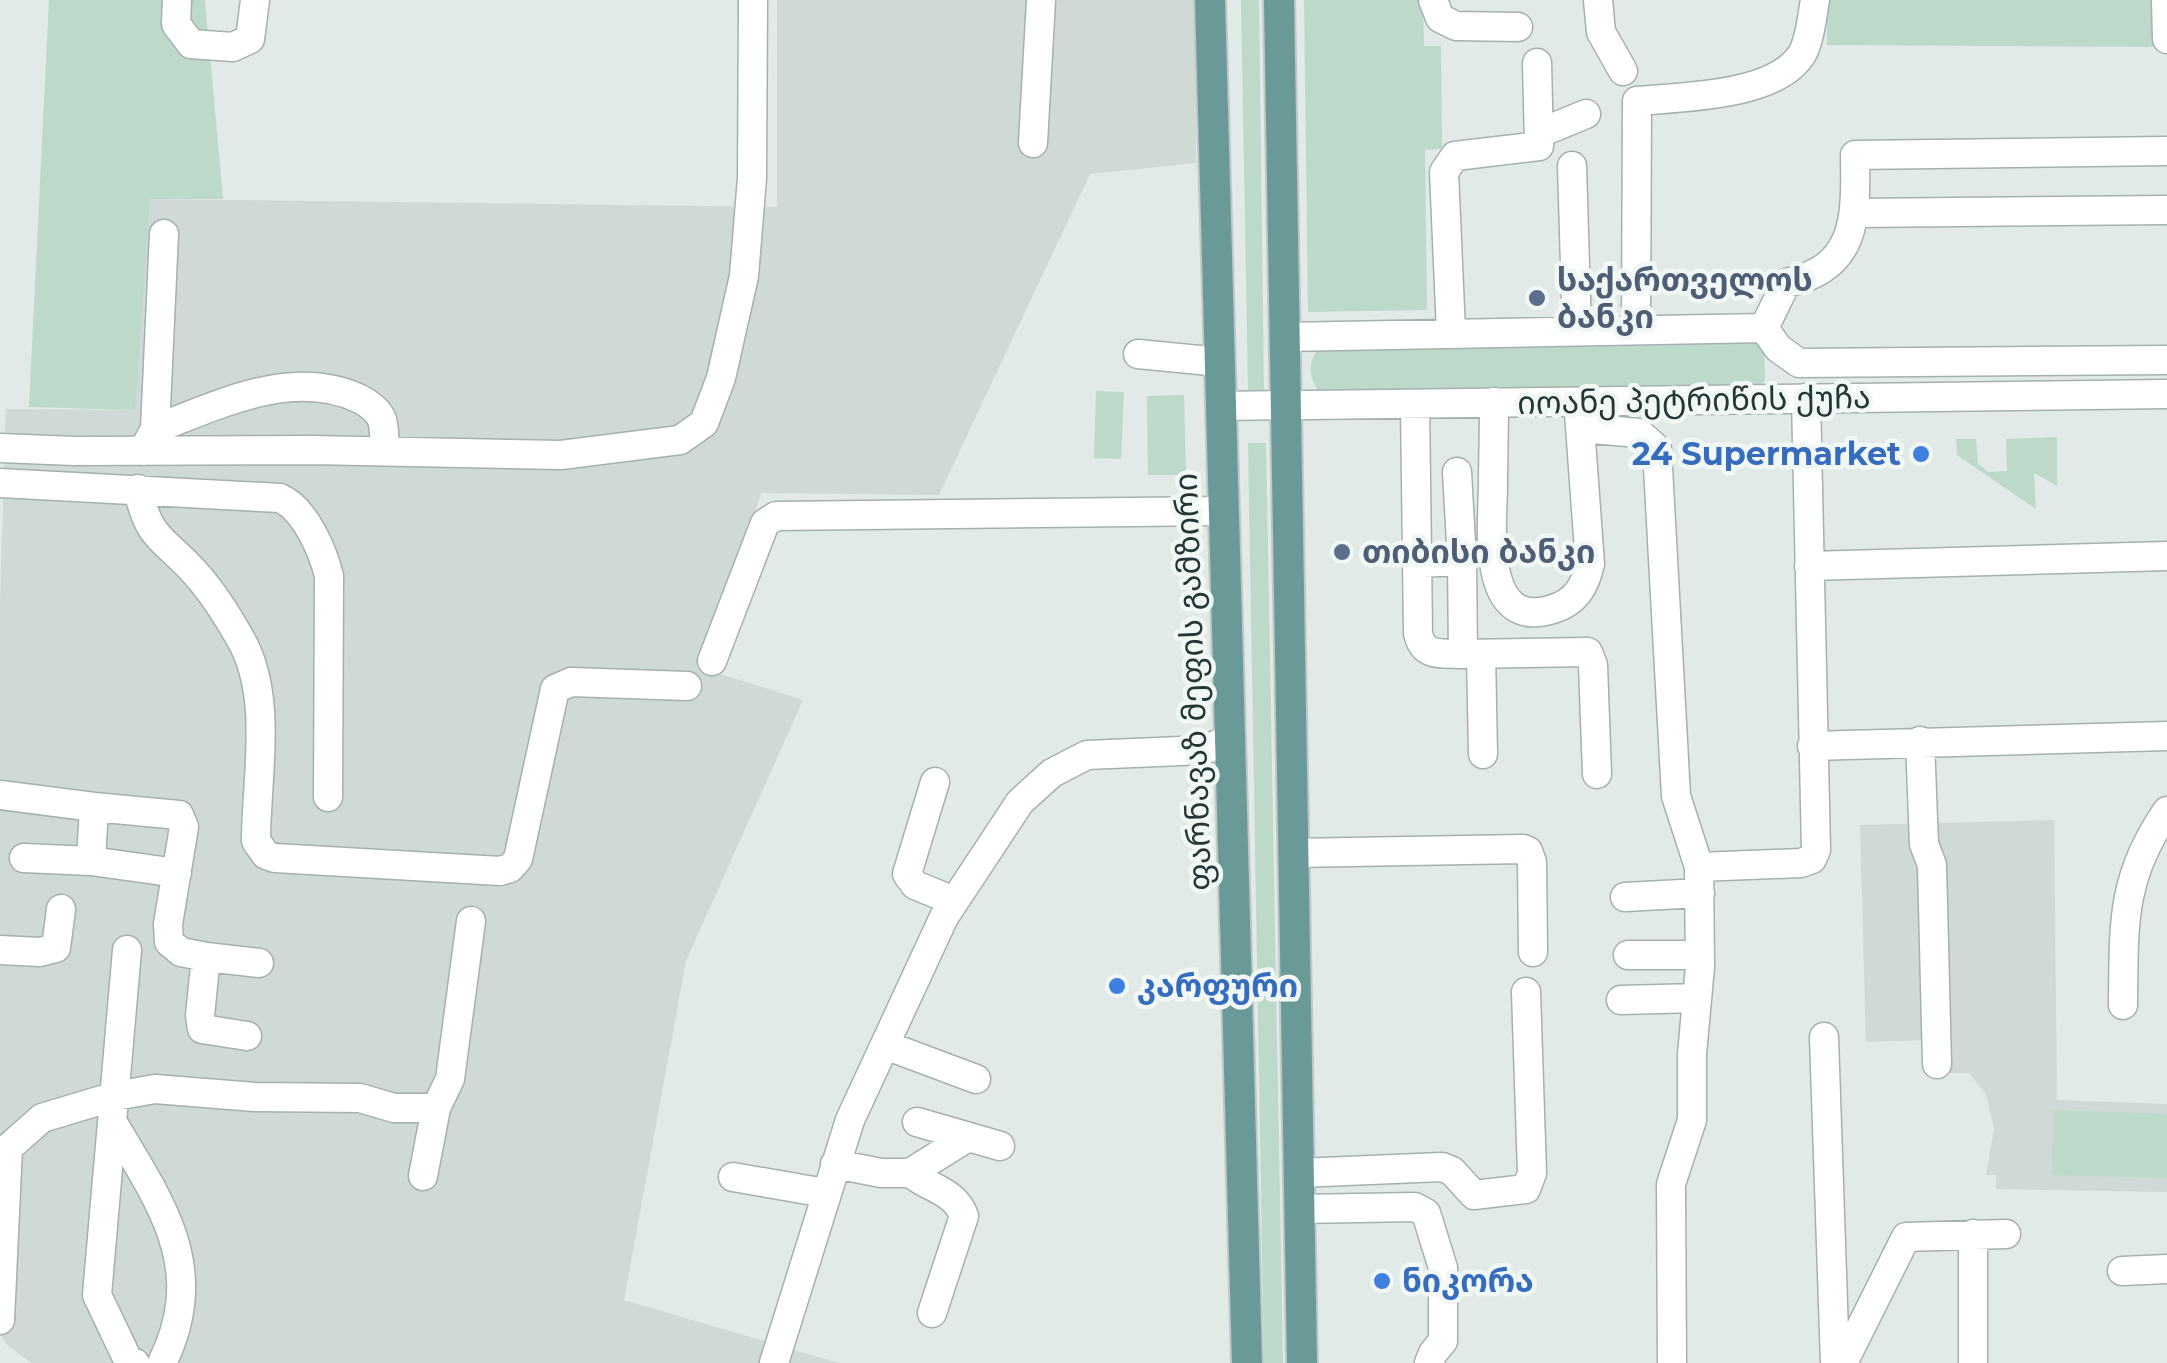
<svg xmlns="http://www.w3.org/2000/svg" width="2167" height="1363" viewBox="0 0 2167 1363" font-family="Montserrat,'Noto Sans Georgian',sans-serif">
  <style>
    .built { fill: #cfd9d6 }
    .green { fill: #bcd9c9 }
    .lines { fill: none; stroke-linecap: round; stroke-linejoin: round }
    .minor-casing { stroke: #a4b1ae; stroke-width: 31 }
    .major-casing { stroke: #c1c7c7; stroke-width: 34 }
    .minor { stroke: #fff; stroke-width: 28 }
    .major { stroke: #6a9a97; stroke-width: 30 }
    .service-dot { fill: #5c6f8a; stroke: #f1f7f5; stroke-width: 4 }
    .shop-dot { fill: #3f7fe0; stroke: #f1f7f5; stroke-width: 4 }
    .labels { text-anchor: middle; stroke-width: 9; stroke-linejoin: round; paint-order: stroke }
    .service-label { font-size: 32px; font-weight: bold; fill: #4e5e75; stroke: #f1f7f5; text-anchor: start }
    .street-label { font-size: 32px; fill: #233836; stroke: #f1f7f5 }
    .shop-label { font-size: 32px; font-weight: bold; fill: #366cbe; stroke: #f1f7f5; text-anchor: start }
  </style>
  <rect width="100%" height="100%" fill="#e1eae7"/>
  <path class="built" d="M777,0H1195L1196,163L1090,174L939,495L761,493L705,669L803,700L686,961L624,1300L839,1363H32L8,1346L0,1334V601L6,409L134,410L150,199L777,207Z
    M2054,820L2057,1100L2167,1104V1192L1996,1189V1175H1986L1994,1128L1986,1095L1969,1073H1930L1929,1040L1866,1042L1860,825Z"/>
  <path class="green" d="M49,0H205L223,199H150L135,410L29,407Z
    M1241,0H1259L1264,394L1249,393L1248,390Z
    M1304,0H1423L1424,46H1441L1442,149L1425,150L1427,310L1308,312Z
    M1826,0H2167V47L1827,45Z
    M1750,336L1764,347L1765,380L1759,387L1320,393C1307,378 1308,359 1321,345Z
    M1096,391L1124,392L1121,459L1094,458Z
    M1184,395L1186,475H1148L1147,396Z
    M2057,437V486L2034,473L2036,509L1957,455L1956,439H1976L1978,464L1988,472L2007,471L2006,439Z
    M1248,443H1266L1283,1363H1264Z
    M2054,1110L2167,1114V1178L2052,1175Z"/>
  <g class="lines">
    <defs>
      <path id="minor" d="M177,0L176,24L191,44L233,47L250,39L255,0
        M1433,0L1440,18L1456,26L1518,27
        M1598,0L1601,32L1623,71
        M2166,0L2167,39
        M1540,133L1586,114
        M1033,143L1041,0
        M1572,166L1577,331
        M1856,213L2167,210
        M1764,328L1786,283C1858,268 1856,217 1855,155L2167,151
        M1636,330L1637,101C1681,97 1775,97 1802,54C1810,40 1812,16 1815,0
        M1451,332L1444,172L1455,156L1539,146L1537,63
        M1285,337L1764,328L1778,348L1799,363L2167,360
        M1138,354L1220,362
        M1494,402C1494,431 1493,460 1493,488C1492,528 1481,632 1553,609C1576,602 1585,586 1590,564L1579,413
        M1415,404L1418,633C1423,658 1442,653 1463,654
        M1222,406L2167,394
        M1580,428L1639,433L1657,449L1676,796L1699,867
        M155,429L164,234
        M0,448L75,451L311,450L561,455L680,440L704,423L721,378L744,276L752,178L753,0
        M143,451L155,429C218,405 293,367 360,399C368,403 379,411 382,420C385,429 384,442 385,451
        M1457,472L1462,561
        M0,483L280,498C305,509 323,551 329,576L328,797
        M138,489C149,542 165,538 197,575C213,593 228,617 240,638C274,696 256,778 256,841L266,855L275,858L500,871L510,868L518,859L555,689L571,682L687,686
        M1417,563L1462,561L1463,654L1588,652L1593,665L1597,774
        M1809,566L2167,556
        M1481,654L1483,754
        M712,661L765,523L776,516L1223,511
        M1920,741L1924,844L1932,865L1937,1064
        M1812,746L2167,736
        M935,782L907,874L915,885L954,901
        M0,795L94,807L91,861L24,858
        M94,807L179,815L184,827L168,924L169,942L181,952L206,957L200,1015L202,1029L247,1036
        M1293,853L1523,849L1528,851L1532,862L1533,952
        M91,861L177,873
        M1625,897L1700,893
        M0,950L40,952L56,948L61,909
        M127,950L97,1295L128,1360L135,1363
        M1628,955H1700
        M206,957L259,963
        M1621,1000L1697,998
        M2123,1005C2124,926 2120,879 2167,811
        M1824,1037L1835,1363
        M885,1045L976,1079
        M917,1122L1000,1146
        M113,1123C161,1204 209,1268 162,1363
        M835,1164L881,1173H910L968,1137
        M910,1173C929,1188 955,1191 964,1216L932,1313
        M1298,1173L1442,1167L1452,1171L1474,1195L1526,1189L1532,1173L1526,992
        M423,1176L436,1108L450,1079L471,921
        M733,1177L825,1193
        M1299,1209L1415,1207L1426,1213L1443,1268V1341L1433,1353L1429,1363
        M1973,1234V1363
        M2122,1271L2167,1269
        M0,1320L8,1148L42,1118L115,1096L155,1089L255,1097L360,1098L394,1108H436
        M774,1363L850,1120L944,917L1020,802L1052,773L1087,755L1204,750L1229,739
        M1672,1363L1671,1184L1692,1120V1054L1700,967L1699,867L1801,863L1812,859L1816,850L1806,398
        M1843,1363L1906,1237L2006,1234"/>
      <path id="major" d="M1210,0L1247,1363
        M1279,0L1302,1363"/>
    </defs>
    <use href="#minor" class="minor-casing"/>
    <use href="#major" class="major-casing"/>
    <use href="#minor" class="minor"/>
    <use href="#major" class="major"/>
  </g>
  <g class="service-dot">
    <circle cx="1537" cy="298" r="10"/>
    <circle cx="1342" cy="552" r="10"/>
  </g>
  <g class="shop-dot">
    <circle cx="1921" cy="454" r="10"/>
    <circle cx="1117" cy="986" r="10"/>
    <circle cx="1382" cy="1281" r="10"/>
  </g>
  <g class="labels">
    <g class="service-label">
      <text x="1557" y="291">საქართველოს<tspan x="1557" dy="37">ბანკი</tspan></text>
      <text x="1362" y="563">თიბისი ბანკი</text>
    </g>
    <g class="street-label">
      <text transform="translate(1694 400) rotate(-1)" y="11">იოანე პეტრიწის ქუჩა</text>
      <text transform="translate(1193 682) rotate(-92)" y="11">ფარნავაზ მეფის გამზირი</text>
    </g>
    <g class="shop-label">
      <text x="1901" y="465" text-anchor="end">24 Supermarket</text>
      <text x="1137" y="997">კარფური</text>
      <text x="1402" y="1292">ნიკორა</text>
    </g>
  </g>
</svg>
